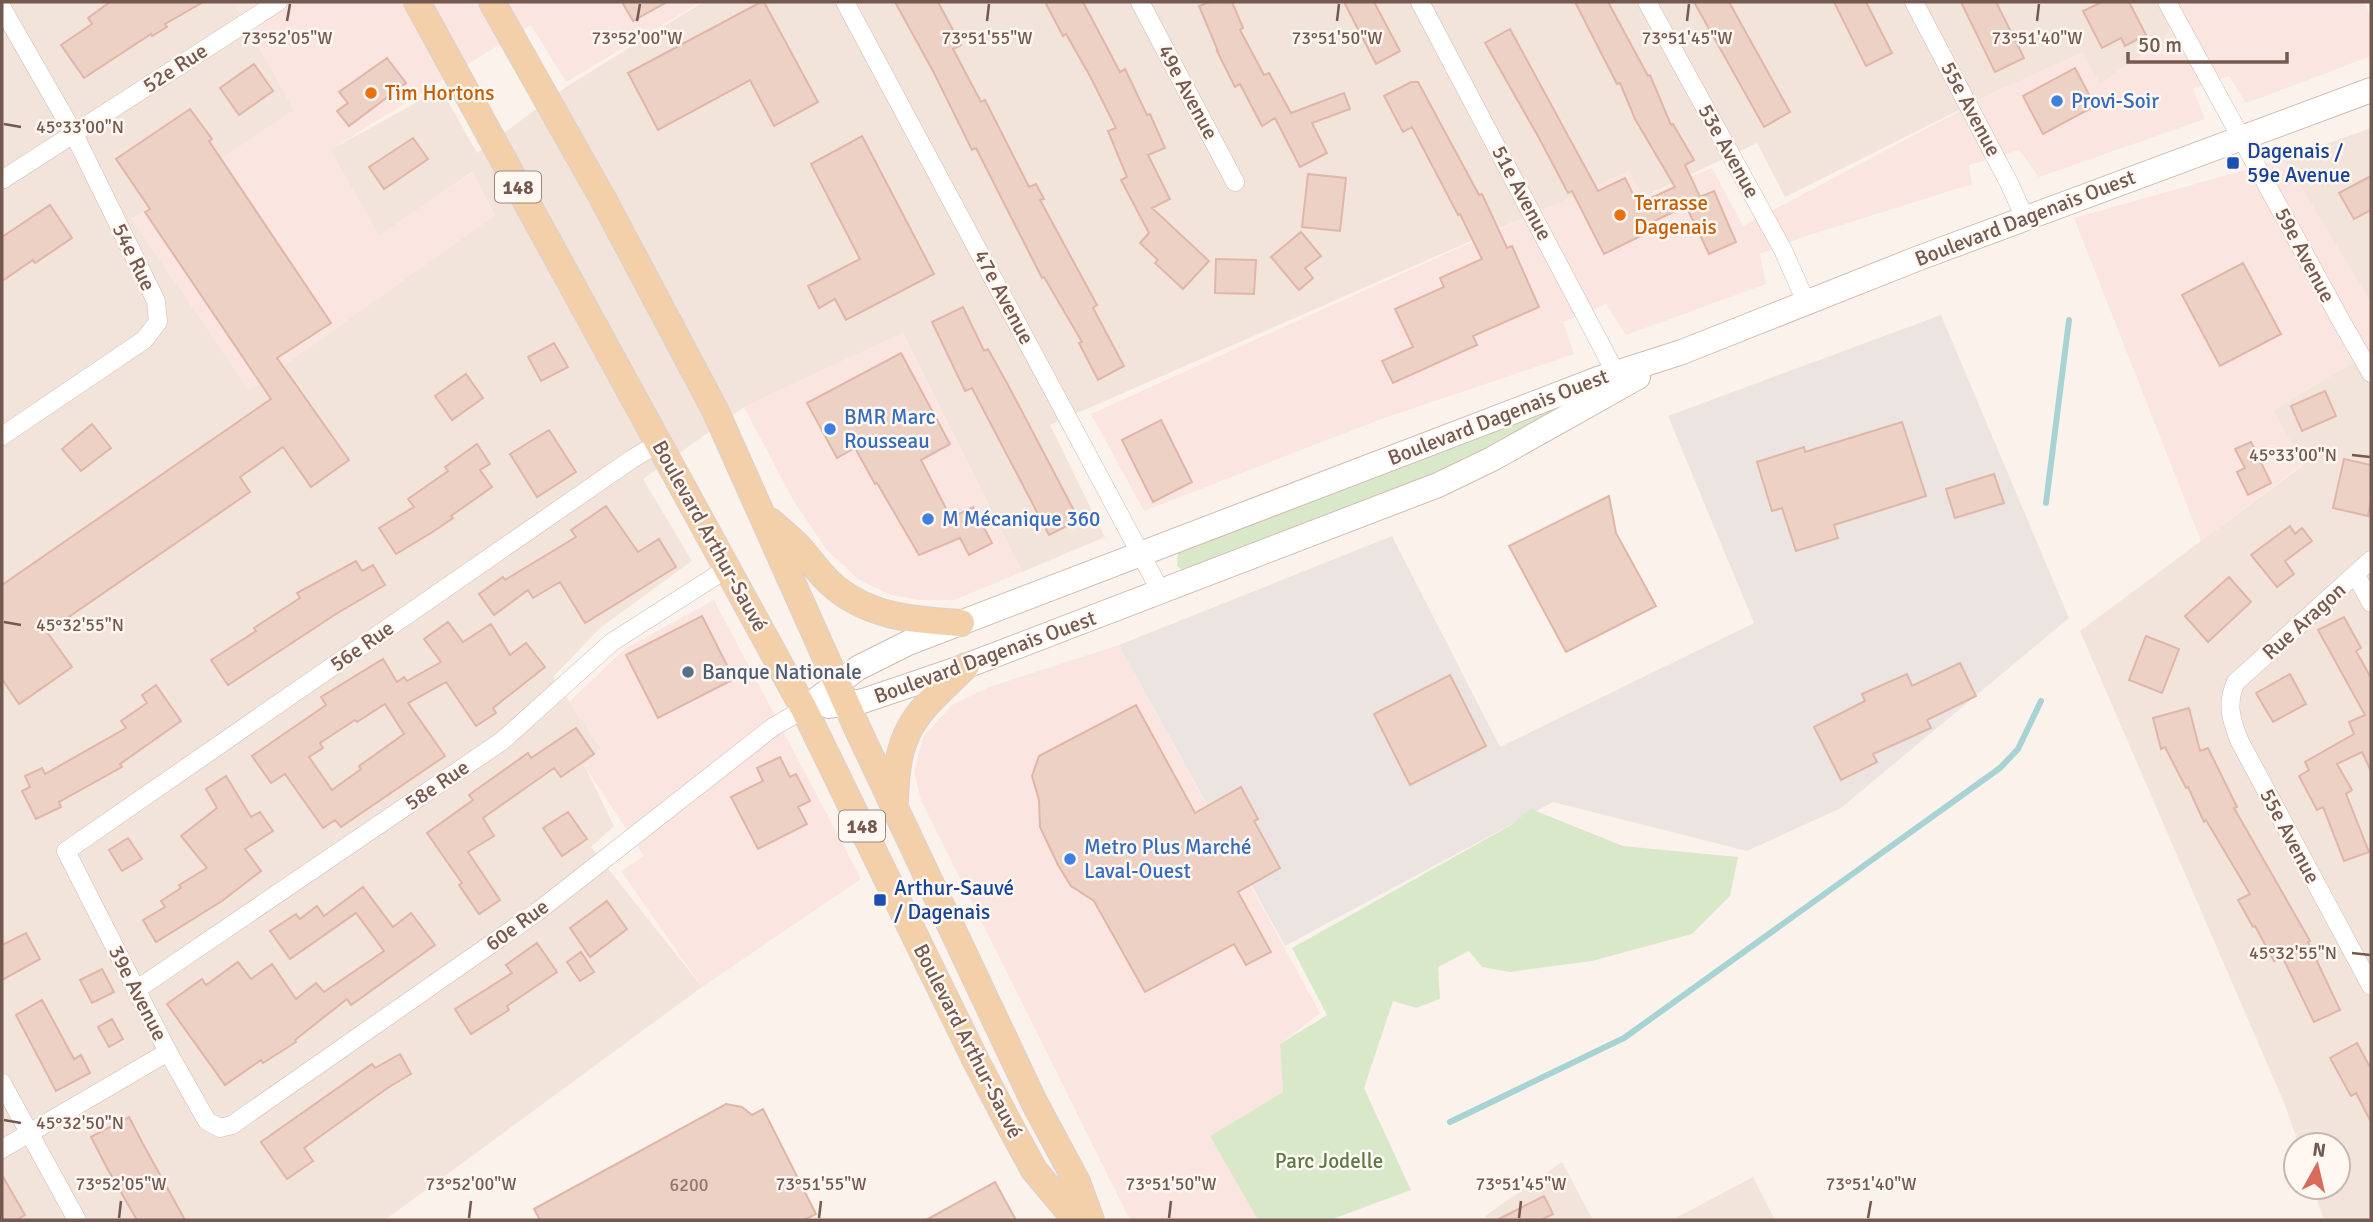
<svg xmlns="http://www.w3.org/2000/svg" width="2373" height="1222" viewBox="0 0 2373 1222" font-family="Signika,sans-serif">
  <style>
    .residential { fill: #f2e4da }
    .commercial { fill: #fae5e0 }
    .industrial { fill: #ebe4e0 }
    .green { fill: #dae8ca }
    .lines { fill: none; stroke-linecap: round; stroke-linejoin: round }
    .stream { stroke: #a8d3d4; stroke-width: 6 }
    .building { fill: #eed1c5; stroke: #dfb6a7; stroke-width: 2; fill-rule: evenodd }
    .street-casing { stroke: #cdbbb2; stroke-width: 19 }
    .secondary-casing { stroke: #d1bcb2; stroke-width: 26 }
    .primary-casing { stroke: #d8d1ce; stroke-width: 28 }
    .street { stroke: #fff; stroke-width: 18 }
    .secondary { stroke: #fff; stroke-width: 24 }
    .primary { stroke: #f3d0aa; stroke-width: 26 }
    .ticks { fill: none; stroke: #745950; stroke-width: 2.5 }
    .food-dot { fill: #e8710a; stroke: #fef7f2; stroke-width: 2.5 }
    .shop-dot { fill: #3f7fe0; stroke: #fef7f2; stroke-width: 2.5 }
    .transit-dot { fill: #1a4fb4; stroke: #fef7f2; stroke-width: 2.5 }
    .service-dot { fill: #5c6f8a; stroke: #fef7f2; stroke-width: 2.5 }
    .labels { text-anchor: middle; stroke-width: 5; stroke-linejoin: round; paint-order: stroke }
    .number-label { font-size: 18px; fill: #92776d }
    .shield { fill: #fef7f2; stroke: #9d8881; stroke-width: 2 }
    .shield-label { font-size: 19px; font-weight: bold; fill: #745950 }
    .street-label { font-size: 21px; fill: #745950; stroke: #fef7f2 }
    .food-label { font-size: 21px; fill: #c56008; stroke: #fef7f2; text-anchor: start }
    .shop-label { font-size: 21px; fill: #366cbe; stroke: #fef7f2; text-anchor: start }
    .transit-label { font-size: 21px; fill: #164399; stroke: #fef7f2; text-anchor: start }
    .service-label { font-size: 21px; fill: #4e5e75; stroke: #fef7f2; text-anchor: start }
    .park-label { font-size: 21px; fill: #5d7849; stroke: #fef7f2 }
    .ticks-label { font-size: 18px; text-anchor: middle; fill: #745950; stroke: #fef7f2; stroke-width: 5; stroke-linejoin: round; paint-order: stroke }
  </style>
  <rect width="100%" height="100%" fill="#fbf3eb"/>
  <path class="residential" d="M2,2H234L294,110L132,219L249,390L495,215L472,172L379,236L330,150L441,89L477,153L566,87L703,2H2182L2164,41L2099,84L2082,53L1999,90L1785,197L1757,143L1643,197L1629,172L1050,425L1105,537L1022,572L903,333L744,407L643,479L692,561L600,628L553,677L601,749L584,765L614,826L591,847L702,987L385,1220H2Z
    M2371,128V303L2284,159Z
    M2371,352V1220H2324L2313,1187H2338V1145H2299L2285,1105L2080,631L2303,465L2273,410Z
    M1562,1162L1593,1220H1488L1485,1216Z
    M1753,1177L1775,1220H1672Z"/>
  <path class="commercial" d="M234,2H701L566,82L531,25L330,150L379,235L473,172L495,215L249,391L132,219L294,110Z
    M2182,2H2364L2371,16V56L2246,103L2229,76L2193,89L2205,119L2039,177L2019,150L1969,165L1972,184L1803,237L1760,254L1766,284L1626,335L1606,304L1563,322L1574,354L1376,421L1144,511L1091,414L1629,171L1643,197L1712,168L1743,226L1999,90L2082,53L2100,83L2164,41Z
    M2284,159L2371,303V352L2273,410L2303,464L2201,541L2074,218Z
    M903,333L1022,572L954,600H920L891,595L858,579L826,549L793,500L744,407Z
    M714,600L861,879L702,987L621,871L644,856L584,765L601,749L569,702L626,648Z
    M1119,645L1320,1013L1280,1044L1283,1092L1210,1136L1258,1220H1130L921,800L914,771L923,737L952,705L989,687Z"/>
  <path class="industrial" d="M1941,315L2069,618L1841,808L1747,851L1553,802L1285,946L1119,645L1392,536L1500,747L1754,623L1668,416Z"/>
  <path class="green" d="M1554,407L1556,410L1433,477L1184,572L1177,566L1178,554L1183,549Z
    M1531,809L1623,846L1738,857L1730,896L1692,934L1592,961L1510,972L1482,967L1469,951L1438,967L1440,999L1416,1008L1393,1001L1364,1088L1411,1190L1330,1220H1258L1210,1136L1283,1092L1280,1044L1327,1015L1292,948L1511,825Z"/>
  <g class="lines">
    <path class="stream" d="M2046,503L2069,320
      M1450,1122L1624,1038L2000,768L2018,749L2041,701"/>
  </g>
  <path class="building" d="M110,2H203L165,24L167,27L152,36L151,34L84,78L61,45L92,24L88,18Z
    M622,2H667L633,21Z
    M761,2H764L818,102L774,126L750,80L658,130L628,73Z
    M895,2H938L961,45L953,49L981,102L985,100L1029,187L1036,184L1044,199L1040,200L1097,305L1093,308L1124,366L1098,380L1079,343L1082,342L1044,277L1042,278L976,148L972,150L933,71Z
    M1045,2H1083L1120,72L1125,69L1147,115L1150,114L1165,148L1148,155L1170,199L1152,208L1209,261L1183,289L1155,263L1158,260L1140,243L1149,233L1121,180L1127,177L1108,131L1116,128L1090,76L1066,34L1063,36Z
    M1210,2H1232L1243,28L1240,30L1264,75L1269,73L1291,113L1344,93L1350,109L1312,123L1327,153L1300,167L1275,118L1262,126L1240,84L1235,87L1217,51H1218L1199,6Z
    M1344,2H1374L1400,51L1376,64Z
    M1575,2H1608L1648,76L1650,75L1671,125L1673,124L1694,160L1685,165L1700,197L1714,191L1736,242L1709,254L1686,206L1648,224L1651,231L1604,254L1572,191L1568,193L1539,138L1485,43L1510,29L1598,191L1625,178L1638,204L1675,187L1635,119L1620,83L1617,84Z
    M1694,2H1729L1790,112L1764,127Z
    M1834,2H1866L1892,53L1866,66Z
    M1961,2H1996L2024,58L1995,72Z
    M2102,2H2129L2146,35L2125,46L2121,38L2102,48L2083,11Z
    M387,58L406,83L349,126L337,111L348,103L339,92Z
    M254,64L273,91L239,115L220,88Z
    M2075,68L2095,106L2043,134L2023,96Z
    M1411,82H1418L1479,195L1482,194L1507,248L1512,246L1539,307L1473,336L1477,345L1393,383L1382,361L1413,347L1395,309L1444,287L1440,278L1482,259L1460,214L1458,215L1412,127L1403,132L1384,96Z
    M190,109L212,139L209,141L331,323L277,358L349,460L311,487L283,447L240,477L250,492L47,632L72,667L19,704L2,679V585L271,399L145,212L150,209L116,159Z
    M862,136L934,274L846,320L835,299L819,308L808,286L860,259L811,164Z
    M413,138L428,159L384,189L369,167Z
    M1308,174L1346,178L1340,231L1302,227Z
    M2371,176V210L2354,219L2339,193Z
    M50,205L72,238L35,263L33,260L2,281V237Z
    M1301,232L1321,256L1305,268L1313,278L1299,290L1271,257Z
    M1216,259L1256,260L1254,294L1215,293Z
    M2243,263L2281,334L2220,366L2182,295Z
    M963,307L984,351L988,349L1008,385L1079,520L1049,535L972,388L965,391L932,322Z
    M554,343L568,367L541,381L528,357Z
    M901,353L950,444L921,460L951,518L973,507L992,543L969,555L960,538L919,555L877,483L875,484L855,448L837,458L807,403Z
    M466,374L483,398L452,420L435,396Z
    M2325,391L2336,416L2302,431L2291,406Z
    M1161,420L1192,482L1153,502L1122,440Z
    M1902,422L1926,496L1834,525L1838,538L1796,551L1782,508L1772,511L1757,462L1804,447L1805,452Z
    M92,424L111,448L81,471L62,449Z
    M549,430L576,472L537,497L510,454Z
    M2251,442L2271,483L2248,495L2237,472L2245,468L2235,449Z
    M477,444L490,464L480,470L492,487L451,516L453,518L431,533L396,554L379,528L414,507L408,499L448,471L445,467Z
    M2344,459L2371,465V500L2368,516L2333,508Z
    M1994,474L2004,503L1955,518L1946,489Z
    M1609,496L1616,533L1656,606L1566,652L1509,546Z
    M606,506L638,552L659,539L676,567L585,623L560,582L533,598L528,590L494,615L479,594L503,577L505,580L576,537L571,530Z
    M2290,526L2295,534L2302,528L2312,541L2285,561L2294,574L2277,587L2251,555Z
    M356,561L362,571L373,565L385,585L336,614L228,685L211,660L256,631L254,628L300,598L297,593Z
    M2229,577L2251,602L2208,642L2185,616Z
    M702,616L734,679L658,718L626,655Z
    M2344,617L2361,648L2356,651L2371,678V771L2362,752L2337,764L2352,790L2346,794L2369,852L2344,861L2323,807L2317,810L2299,776L2309,770L2305,762L2354,734L2349,722L2365,715L2318,630Z
    M448,622L463,642L491,624L510,655L526,643L545,667L493,708L496,713L476,726L446,682L408,703L445,756L341,827L335,820L323,828L285,774L271,783L252,756L326,705L321,697L383,659L397,682L404,677L407,681L441,662L424,639ZM385,704L404,734L359,766L361,769L332,790L309,757L323,748L320,743L355,720L357,722Z
    M2146,636L2179,649L2162,693L2129,680Z
    M1960,663L1976,696L1927,720L1931,728L1873,754L1877,762L1841,780L1814,727L1865,701L1862,694L1907,674L1912,686Z
    M2290,674L2306,704L2273,722L2256,693Z
    M1450,675L1486,746L1410,785L1374,714Z
    M156,685L181,721L120,764L122,767L59,802L61,807L36,819L22,791L30,787L25,776L42,768L45,774L126,728L121,721L147,703L142,695Z
    M1136,705L1195,813L1241,787L1258,819L1254,821L1280,868L1238,892L1271,952L1246,965L1234,944L1145,992L1094,901L1071,886L1058,865L1040,827L1039,800L1032,776L1039,756Z
    M2189,708L2200,751L2208,748L2237,807L2234,808L2310,941L2308,942L2340,1010L2314,1022L2282,956L2274,961L2255,926L2253,927L2238,900L2250,894L2206,820L2204,822L2188,787L2186,788L2165,747L2161,749L2153,718Z
    M576,728L594,754L561,777L554,768L483,818L494,836L468,852L500,900L479,914L459,885L462,883L427,833L473,800L469,795L528,753L531,758Z
    M780,757L790,777L796,774L810,801L798,807L807,824L758,849L731,797L763,781L757,768Z
    M226,776L251,817L260,812L273,831L245,849L261,871L222,901L156,942L143,920L165,907L161,901L181,888L179,885L207,868L181,836L217,808L206,789Z
    M568,812L587,839L562,856L543,828Z
    M128,838L142,859L122,871L109,850Z
    M363,887L393,927L411,913L435,945L351,1005L347,999L295,1040L296,1042L263,1063L261,1060L225,1085L167,1004L202,979L206,985L238,962L251,979L272,964L296,999L316,983L324,992L384,951L356,913L290,959L270,931L296,914L300,919L317,906L324,916Z
    M607,901L627,929L590,957L570,928Z
    M26,933L40,959L2,980V945Z
    M537,943L557,972L507,1006L509,1010L471,1034L455,1009L512,973L506,965Z
    M581,952L594,972L580,981L567,962Z
    M102,969L114,992L92,1003L80,980Z
    M42,1000L74,1059L81,1055L90,1073L56,1091L16,1015Z
    M112,1019L123,1039L109,1047L98,1027Z
    M2357,1043L2371,1069V1122L2356,1093L2351,1096L2330,1058Z
    M400,1054L411,1074L389,1087L304,1148L313,1161L287,1179L261,1142L372,1064L375,1068Z
    M726,1104L742,1107L752,1115L763,1109L816,1214L804,1220H540L534,1209Z
    M129,1117L143,1144L185,1220H137L107,1168L91,1137Z
    M2,1175L25,1215L16,1220H2Z
    M995,1182L1016,1220H926Z
    M1544,1196L1553,1214L1541,1220H1497Z"/>
  <g class="lines">
    <defs>
      <path id="street" d="M845,2L1161,592
        M1140,2L1235,182
        M1420,2L1621,383
        M1647,2L1783,250L1806,302
        M1914,2L2009,183L2025,218
        M2167,2L2340,319L2371,373
        M2,8L73,132L156,301L158,322L144,340L2,436
        M2,180L278,2
        M659,443L632,459L66,851L168,1052L207,1121L220,1128L232,1125L537,912L773,727L804,709
        M2371,560L2236,682C2226,703 2231,719 2239,740L2371,986
        M2356,575L2371,603
        M136,990L502,741L612,642L728,568
        M2,1083L77,1220
        M2,1149L168,1052"/>
      <path id="secondary" d="M829,706L863,701L966,666L1438,485L1492,459L1638,377
        M804,709L858,668L908,643L1598,379L1682,352L1919,258L2371,90"/>
      <path id="primary" d="M417,2L804,709L977,1063L1009,1124L1034,1170L1076,1220
        M492,2L603,199L715,410L859,732L1035,1104L1077,1182L1091,1220
        M770,521C779,529 789,537 798,546C809,558 818,572 830,583C867,617 913,620 961,623
        M895,801C897,727 915,715 966,666"/>
    </defs>
    <use href="#street" class="street-casing"/>
    <use href="#secondary" class="secondary-casing"/>
    <use href="#primary" class="primary-casing"/>
    <use href="#street" class="street"/>
    <use href="#secondary" class="secondary"/>
    <use href="#primary" class="primary"/>
  </g>
  <path class="ticks" d="M287,21L290,4M637,21L640,4M987,21L989,4M1337,21L1339,4M1687,21L1689,4M2037,21L2039,4M4,124L21,127M2352,455L2370,457M4,622L21,625M2352,953L2370,955M4,1120L21,1123M119,1218L121,1201M469,1218L471,1201M819,1218L821,1201M1169,1218L1171,1201M1519,1218L1521,1201M1868,1218L1871,1201"/>
  <g class="food-dot">
    <circle cx="371" cy="93" r="7"/>
    <circle cx="1620" cy="215" r="7"/>
  </g>
  <g class="shop-dot">
    <circle cx="2057" cy="101" r="7"/>
    <circle cx="830" cy="429" r="7"/>
    <circle cx="928" cy="519" r="7"/>
    <circle cx="1070" cy="859" r="7"/>
  </g>
  <g class="transit-dot">
    <rect x="2226" y="156" width="14" height="14" rx="3.5"/>
    <rect x="873" y="893" width="14" height="14" rx="3.5"/>
  </g>
  <circle class="service-dot" cx="688" cy="672" r="7"/>
  <g class="labels">
    <g class="number-label">
      <text x="689" y="1191">6200</text>
    </g>
    <g class="shield">
      <rect x="495" y="171.5" width="46" height="31" rx="5"/>
      <rect x="839" y="810.5" width="46" height="31" rx="5"/>
    </g>
    <g class="shield-label">
      <text x="518" y="194">148</text>
      <text x="862" y="833">148</text>
    </g>
    <g class="street-label">
      <text transform="translate(175 68) rotate(-33)" y="7">52e Rue</text>
      <text transform="translate(1188 92) rotate(62)" y="7">49e Avenue</text>
      <text transform="translate(1971 109) rotate(62)" y="7">55e Avenue</text>
      <text transform="translate(1729 151) rotate(61)" y="7">53e Avenue</text>
      <text transform="translate(1522 193) rotate(62)" y="7">51e Avenue</text>
      <text transform="translate(2025 218) rotate(-21)" y="7">Boulevard Dagenais Ouest</text>
      <text transform="translate(2305 255) rotate(62)" y="7">59e Avenue</text>
      <text transform="translate(134 257) rotate(64)" y="7">54e Rue</text>
      <text transform="translate(1004 297) rotate(62)" y="7">47e Avenue</text>
      <text transform="translate(1498 417) rotate(-21)" y="7">Boulevard Dagenais Ouest</text>
      <text transform="translate(710 536) rotate(61)" y="7">Boulevard Arthur-Sauvé</text>
      <text transform="translate(2304 621) rotate(-42)" y="7">Rue Aragon</text>
      <text transform="translate(362 646) rotate(-35)" y="7">56e Rue</text>
      <text transform="translate(985 657) rotate(-20)" y="7">Boulevard Dagenais Ouest</text>
      <text transform="translate(437 785) rotate(-34)" y="7">58e Rue</text>
      <text transform="translate(2290 836) rotate(62)" y="7">55e Avenue</text>
      <text transform="translate(517 925) rotate(-36)" y="7">60e Rue</text>
      <text transform="translate(138 993) rotate(63)" y="7">39e Avenue</text>
      <text transform="translate(968 1041) rotate(63)" y="7">Boulevard Arthur-Sauvé</text>
    </g>
    <g class="food-label">
      <text x="385" y="100">Tim Hortons</text>
      <text x="1634" y="210">Terrasse<tspan x="1634" dy="24">Dagenais</tspan></text>
    </g>
    <g class="shop-label">
      <text x="2071" y="108">Provi-Soir</text>
      <text x="844" y="424">BMR Marc<tspan x="844" dy="24">Rousseau</tspan></text>
      <text x="942" y="526">M Mécanique 360</text>
      <text x="1084" y="854">Metro Plus Marché<tspan x="1084" dy="24">Laval-Ouest</tspan></text>
    </g>
    <g class="transit-label">
      <text x="2247" y="158">Dagenais /<tspan x="2247" dy="24">59e Avenue</tspan></text>
      <text x="894" y="895">Arthur-Sauvé<tspan x="894" dy="24">/ Dagenais</tspan></text>
    </g>
    <g class="service-label">
      <text x="702" y="679">Banque Nationale</text>
    </g>
    <g class="park-label">
      <text x="1329" y="1168">Parc Jodelle</text>
    </g>
  </g>
  <g class="ticks-label">
    <text x="287" y="44">73°52'05"W</text>
    <text x="637" y="44">73°52'00"W</text>
    <text x="987" y="44">73°51'55"W</text>
    <text x="1337" y="44">73°51'50"W</text>
    <text x="1687" y="44">73°51'45"W</text>
    <text x="2037" y="44">73°51'40"W</text>
    <text x="80" y="133">45°33'00"N</text>
    <text x="2293" y="461">45°33'00"N</text>
    <text x="80" y="631">45°32'55"N</text>
    <text x="2293" y="959">45°32'55"N</text>
    <text x="80" y="1129">45°32'50"N</text>
    <text x="121" y="1190">73°52'05"W</text>
    <text x="471" y="1190">73°52'00"W</text>
    <text x="821" y="1190">73°51'55"W</text>
    <text x="1171" y="1190">73°51'50"W</text>
    <text x="1521" y="1190">73°51'45"W</text>
    <text x="1871" y="1190">73°51'40"W</text>
  </g>
  <rect width="2373" height="1222" fill="none" stroke="#745950" stroke-width="7"/>
  <g transform="translate(2317 1166) rotate(8)"><circle r="33" fill="#fef7f2" stroke="#c7b8b1" stroke-width="2"/>
  <path d="M0-5L12 26L0 18L-12 26Z" fill="#d96a5c"/>
  <text y="-10" font-size="19" font-weight="bold" text-anchor="middle" fill="#745950">N</text>
  </g>
  <path d="M2128 52v10h159v-10" fill="none" stroke="#745950" stroke-width="3.5"/>
  <text x="2138" y="52" font-size="21" fill="#745950" stroke="#fef7f2" stroke-width="5" paint-order="stroke">50 m</text>
</svg>
